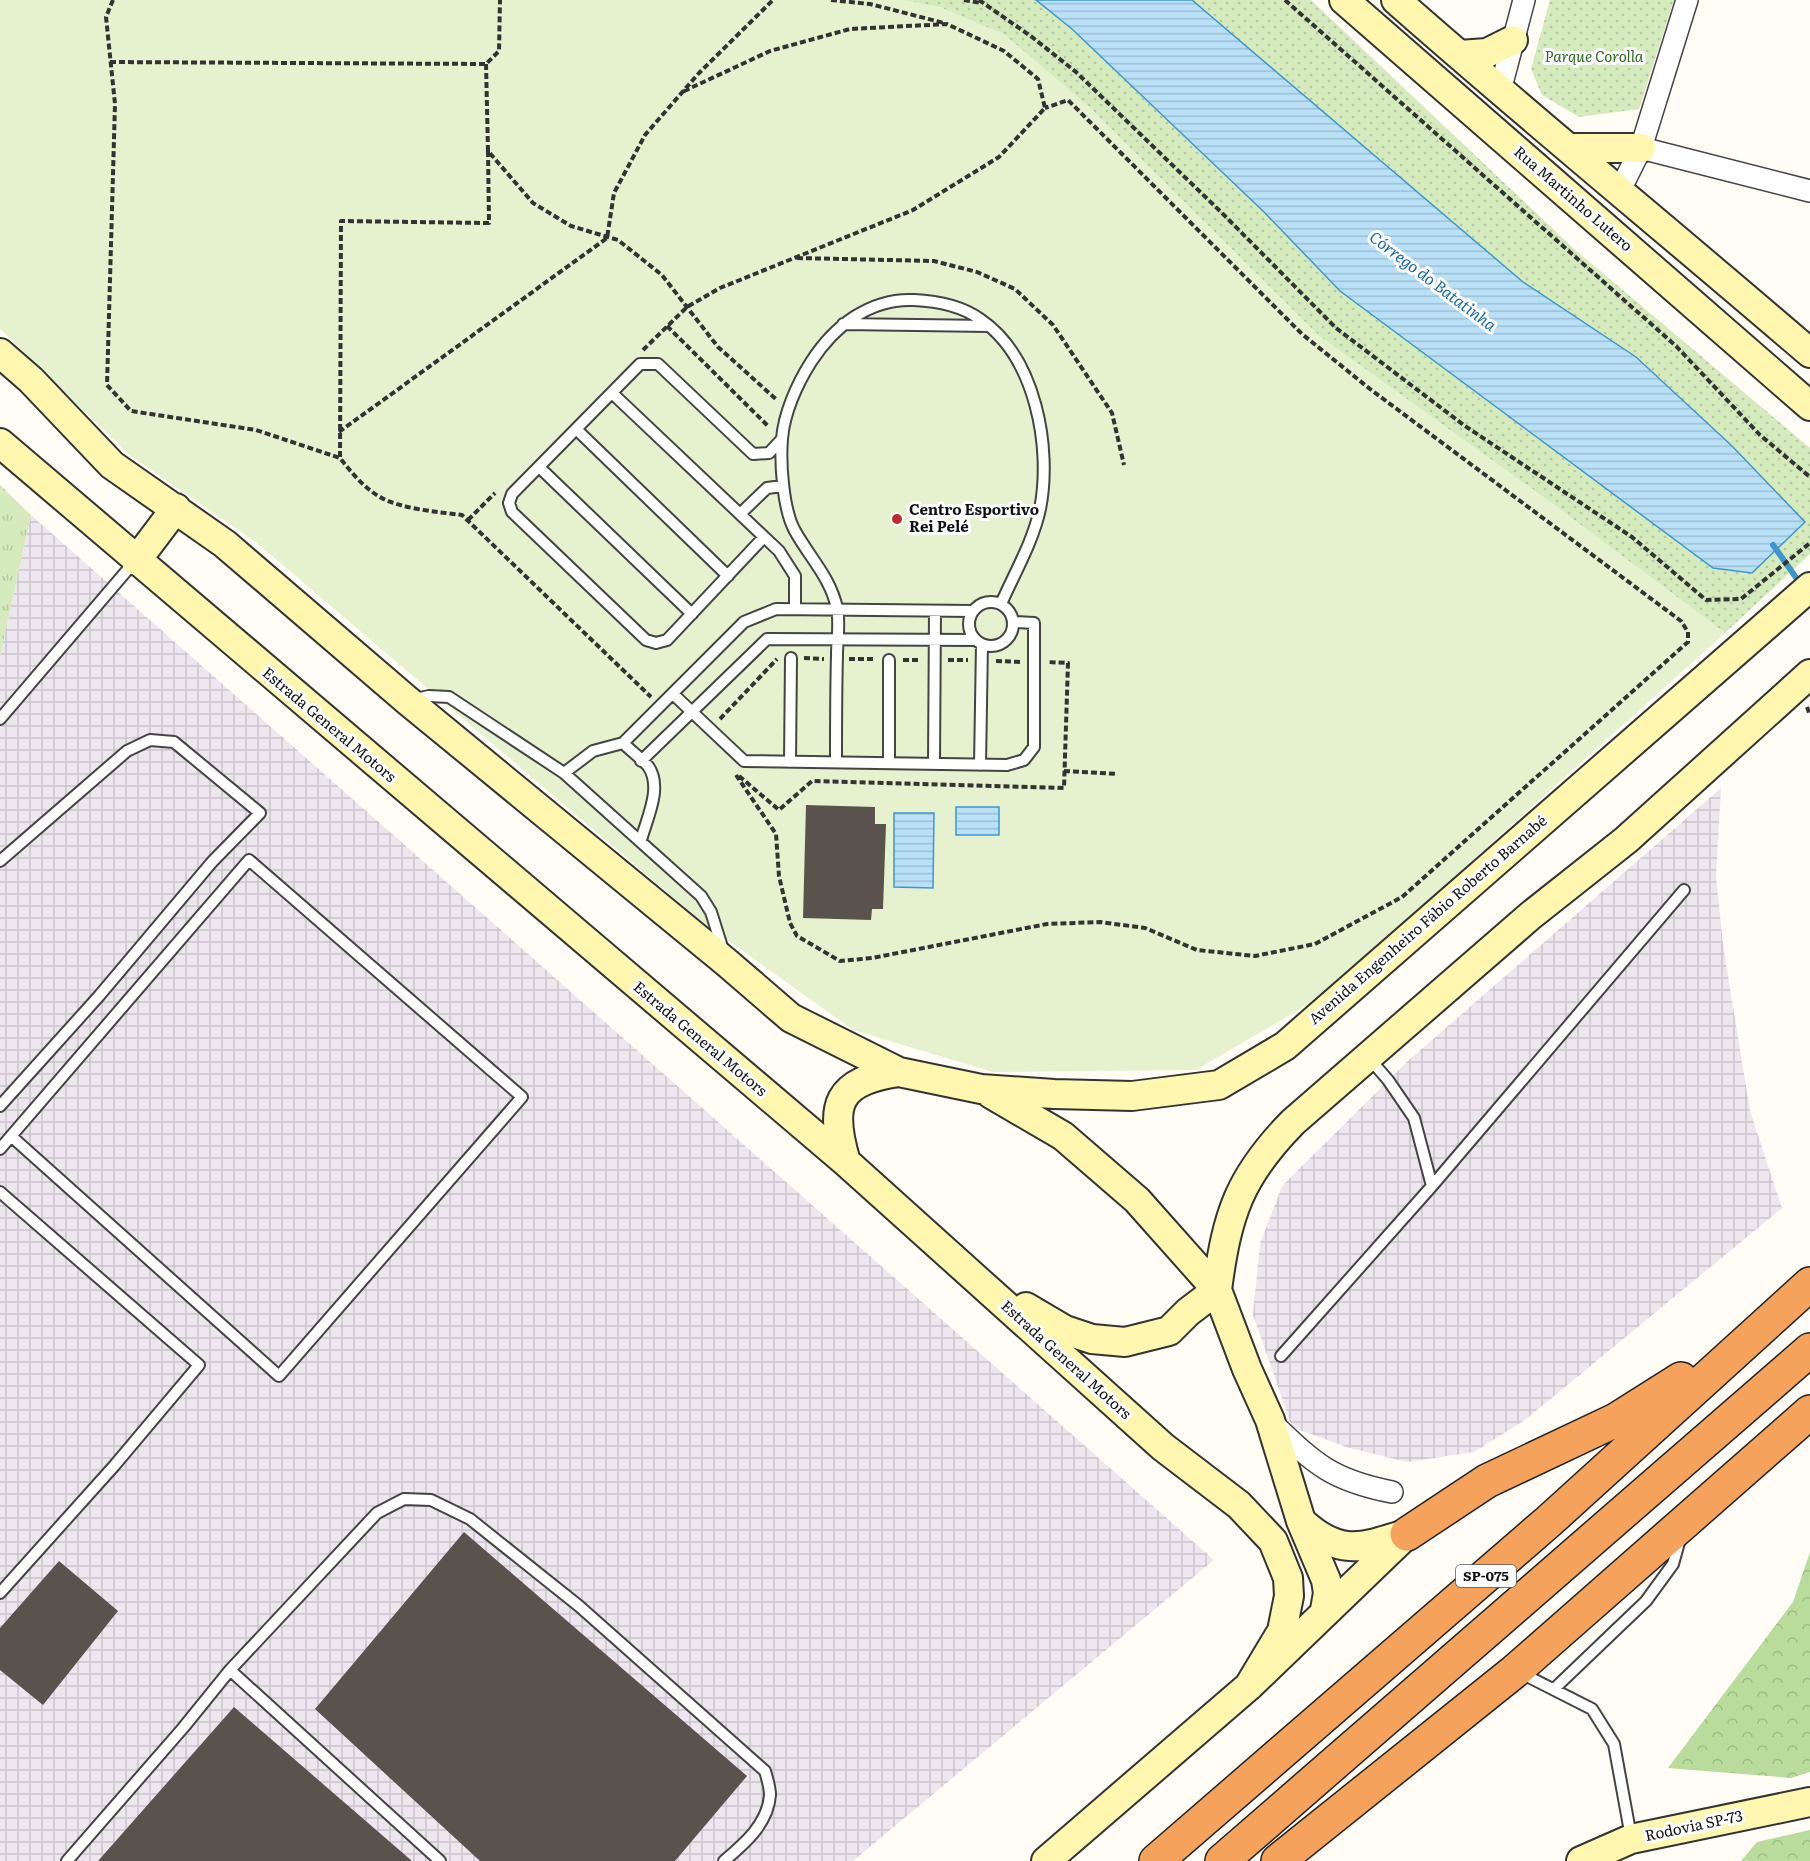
<svg xmlns="http://www.w3.org/2000/svg" width="1810" height="1861" viewBox="0 0 1810 1861" font-family="Literata,serif">
	<defs>
		<pattern id="industrial-grid" width="8" height="8" patternUnits="userSpaceOnUse" patternTransform="scale(1.5)"><rect width="8" height="8" fill="#eee6ef"/><path d="M0 4h8M4 0v8" fill="none" stroke="#cbc4cc"/></pattern>
		<pattern id="grass-tufts" width="24" height="20" patternUnits="userSpaceOnUse" patternTransform="scale(1.5)"><rect width="24" height="20" fill="#d5ebbd"/><path d="M3 7l-1-3M5 7V3M7 7l1-3M15 17l-1-3M17 17v-4M19 17l1-3" fill="none" stroke="#b6c8a1"/></pattern>
		<pattern id="forest-crowns" width="20" height="18" patternUnits="userSpaceOnUse" patternTransform="scale(1.5)"><rect width="20" height="18" fill="#b9dc9c"/><path d="M2 6a3 3 0 1 1 6 0M12 15a3 3 0 1 1 6 0" fill="none" stroke="#9ebc85"/></pattern>
		<pattern id="park-dots" width="8" height="8" patternUnits="userSpaceOnUse" patternTransform="scale(1.5)"><rect width="8" height="8" fill="#d5ebbd"/><path d="M2 2h.1M6 6h.1" fill="none" stroke="#b6c8a1" stroke-width="1.8" stroke-linecap="round"/></pattern>
		<pattern id="water-rules" width="6" height="5" patternUnits="userSpaceOnUse" patternTransform="scale(1.5)"><rect width="6" height="5" fill="#b9e0f7"/><path d="M0 2.5h6" fill="none" stroke="#9ebfd3"/></pattern>
	</defs>
	<rect width="100%" height="100%" fill="#fffdf5"/>
	<path fill="url(#industrial-grid)" d="M31,515L1214,1560L853,1861H0V656Z
		M1721,788L1716,876L1723,945L1750,1111L1782,1208L1525,1420L1474,1452L1407,1462L1346,1447L1292,1427L1253,1315L1260,1244L1282,1186L1409,1060Z"/>
	<path fill="url(#grass-tufts)" d="M0,485L31,515L0,656Z"/>
	<path fill="url(#forest-crowns)" d="M1810,1552V1772L1791,1778L1668,1768L1793,1602Z
		M1810,1830V1861H1741L1757,1842Z"/>
	<path fill="url(#park-dots)" d="M903,0H1311L1573,248L1810,448V554L1725,633L1539,494L1319,336L1086,104Z
		M1550,0H1674L1639,109L1579,117L1542,95L1531,69Z"/>
	<path fill="#e6f2cf" d="M0,0H903L940,7L1004,34L1086,104L1319,336L1539,494L1725,633L1319,998L1196,1070L993,1072L853,1030L697,918L257,543L128,454L0,329Z"/>
	<path fill="url(#water-rules)" stroke="#3f96cf" stroke-width="1.5" d="M1036,0H1192L1523,282L1636,357L1732,446L1805,522L1752,573L1713,568L1340,291L1264,212L1072,29Z
		M956,807H999V835H956Z
		M894,813H934L933,888L894,887Z"/>
	<g fill="none" stroke-linecap="round" stroke-linejoin="round">
		<path stroke="#3f96cf" stroke-width="6" d="M1773,545L1802,586"/>
	</g>
	<path fill="#5a524d" d="M806,805L875,807V824H886L883,909H872L871,920L803,918Z
		M464,1532L747,1776L675,1861H480L315,1709Z
		M59,1561L118,1611L43,1705L0,1670V1628Z
		M234,1707L412,1861H98Z"/>
	<g fill="none" stroke-linecap="round" stroke-linejoin="round">
		<g stroke="#444" stroke-width="14">
			<path id="service" d="M843,324L989,326
				M612,393L779,551L795,576V609
				M576,429L728,576
				M539,467L692,614
				M740,514L767,488L783,486
				M764,537L667,640L656,643L646,640L512,512L509,503L512,494L640,364H658L753,454L769,453L782,439
				M969 624a22 22 0 1 1 44 0a22 22 0 1 1-44 0Z
				M673,694L744,761L1007,765L1024,760L1034,747V623L1014,622
				M411,700L429,696L449,697L564,773L701,896L711,912L723,950
				M0,719L135,561
				M623,743L744,622L776,609L973,611
				M641,761L767,639L976,640
				M790,762L791,658
				M836,762C836,727 836,691 837,655C837,640 840,623 837,608C830,577 810,558 795,531C783,510 780,463 782,439C784,413 797,384 811,362C834,326 870,298 914,300C937,301 960,305 980,319C1036,357 1052,448 1040,509C1033,542 1014,574 1001,604
				M889,763V660
				M934,764L935,611
				M980,765L982,644
				M564,773L593,751L623,743C631,751 641,758 648,766C663,787 647,818 641,840
				M0,861L127,751L150,740L174,742L260,813L212,862L99,996L0,1106
				M1368,1057L1388,1080L1414,1118L1432,1186
				M0,1149L249,860L522,1097L279,1376L11,1136
				M0,1192L199,1365L114,1466L0,1593
				M1281,1356L1432,1186L1684,890
				M230,1670L440,1861
				M1521,1673L1592,1709L1614,1744L1631,1837
				M1555,1688L1646,1601L1673,1564L1680,1539
				M67,1861L183,1728L230,1670L377,1513L404,1499L431,1500L470,1519L579,1606L765,1771C767,1778 770,1787 770,1795C768,1824 744,1844 724,1861"/>
		</g>
		<g stroke="#444" stroke-width="24">
			<path id="minor" d="M1500,91L1524,0
				M1641,148L1810,191
				M1620,190L1641,148L1687,0
				M1271,1422C1315,1464 1331,1480 1392,1492"/>
		</g>
		<g stroke="#333" stroke-width="32">
			<path id="secondary" d="M1344,0L1810,406
				M1396,0C1532,120 1673,235 1810,353
				M1459,55L1487,53L1513,40
				M1570,148H1641
				M0,353L31,380L112,465L225,544L408,701L726,962L791,1018L899,1072L981,1089L1054,1094L1132,1096L1219,1085L1285,1046L1810,587
				M0,443L846,1162L1163,1447L1239,1505L1273,1541L1288,1578L1289,1596L1282,1631L1249,1686
				M136,561L176,508
				M991,1094L1063,1136L1137,1200L1217,1290L1247,1369L1270,1420L1301,1521L1326,1580L1328,1593L1325,1610
				M846,1162C829,1105 836,1081 899,1072
				M1217,1290C1227,1214 1239,1177 1293,1122L1530,916L1626,840L1810,674
				M1026,1307L1065,1330L1092,1339L1125,1342L1169,1331L1188,1312L1217,1290
				M1302,1522C1338,1555 1359,1549 1402,1535
				M1046,1861L1249,1686L1407,1534
				M1581,1861L1631,1839L1810,1802"/>
		</g>
		<g stroke="#222" stroke-width="36">
			<path id="motorway" d="M1407,1534L1487,1481L1616,1420L1681,1379
				M1156,1861L1549,1521L1810,1284
				M1222,1861L1810,1350
				M1278,1861L1515,1671L1810,1412"/>
		</g>
		<path stroke="#333" stroke-width="4" stroke-dasharray="6 3" stroke-linecap="butt" d="M113,0L106,17L115,104L107,385L131,411L256,430L340,458
			M831,0L870,4L944,23
			M964,0L981,3
			M979,0L1032,37L1076,72L1223,214L1336,328L1465,426L1632,537L1706,600L1741,599L1810,543
			M1285,0L1676,346L1760,435L1810,477
			M110,62L486,64L499,51L500,0
			M486,64L488,151L533,203L571,226L618,240L662,275L718,347L777,400
			M488,151L489,223L341,221L340,458C351,472 364,488 380,497C400,509 439,512 462,515L651,697
			M797,258L934,261L977,272L1015,289L1053,325L1112,413L1124,465
			M667,326L769,427
			M643,350L687,307L720,288L913,210L999,157L1045,108L1038,79L1004,51L947,24L850,29L770,51L682,92
			M339,432L607,238L614,193L645,135L699,73L773,0
			M468,520L495,493
			M804,658L824,659
			M849,659H875
			M903,660H920
			M948,660H968
			M996,661L1022,662
			M1807,707L1810,715
			M720,719L777,659
			M1064,771L1118,774
			M736,775L776,834L779,876L790,923L797,936L840,961L872,958L1047,924L1100,922L1145,928L1197,950L1255,956L1315,944L1402,897L1688,642V632L1681,621L1370,389L1302,334L1068,100L1045,108
			M739,776L779,810L812,781L1064,788L1068,663L1047,662"/>
		<use href="#service" stroke="#fff" stroke-width="10"/>
		<use href="#minor" stroke="#fff" stroke-width="21"/>
		<use href="#secondary" stroke="#fff6b0" stroke-width="28"/>
		<use href="#motorway" stroke="#f5a25d" stroke-width="33"/>
	</g>
	<circle fill="#c4262e" stroke="#fff" stroke-width="2" cx="897" cy="519" r="6"/>
	<g text-anchor="middle" stroke-width="6" stroke-linejoin="round" paint-order="stroke">
		<rect fill="#fff" stroke="#585858" stroke-width="1.5" x="1456" y="1565" width="60" height="22" rx="4.5"/>
		<g font-size="14" font-weight="bold" fill="#111">
			<text x="1486" y="1581">SP-075</text>
		</g>
		<g font-size="15" font-style="italic" fill="#2f6b1f" stroke="#fff">
			<text x="1594" y="62">Parque Corolla</text>
		</g>
		<g font-size="15" fill="#111" stroke="#fff">
			<text transform="translate(1573 199) rotate(41)" y="5">Rua Martinho Lutero</text>
			<text transform="translate(329 725) rotate(40)" y="5">Estrada General Motors</text>
			<text transform="translate(1428 920) rotate(-41)" y="5">Avenida Engenheiro Fábio Roberto Barnabé</text>
			<text transform="translate(700 1039) rotate(40)" y="5">Estrada General Motors</text>
			<text transform="translate(1066 1360) rotate(42)" y="5">Estrada General Motors</text>
			<text transform="translate(1694 1826) rotate(-12)" y="5">Rodovia SP-73</text>
		</g>
		<g font-size="15" font-weight="bold" fill="#111" stroke="#fff" text-anchor="start">
			<text x="909" y="515">Centro Esportivo<tspan x="909" dy="17">Rei Pelé</tspan></text>
		</g>
		<g font-size="16" font-style="italic" fill="#1768a6" stroke="#fff">
			<text transform="translate(1433 281) rotate(37)" y="6">Córrego do Batatinha</text>
		</g>
	</g>
</svg>
